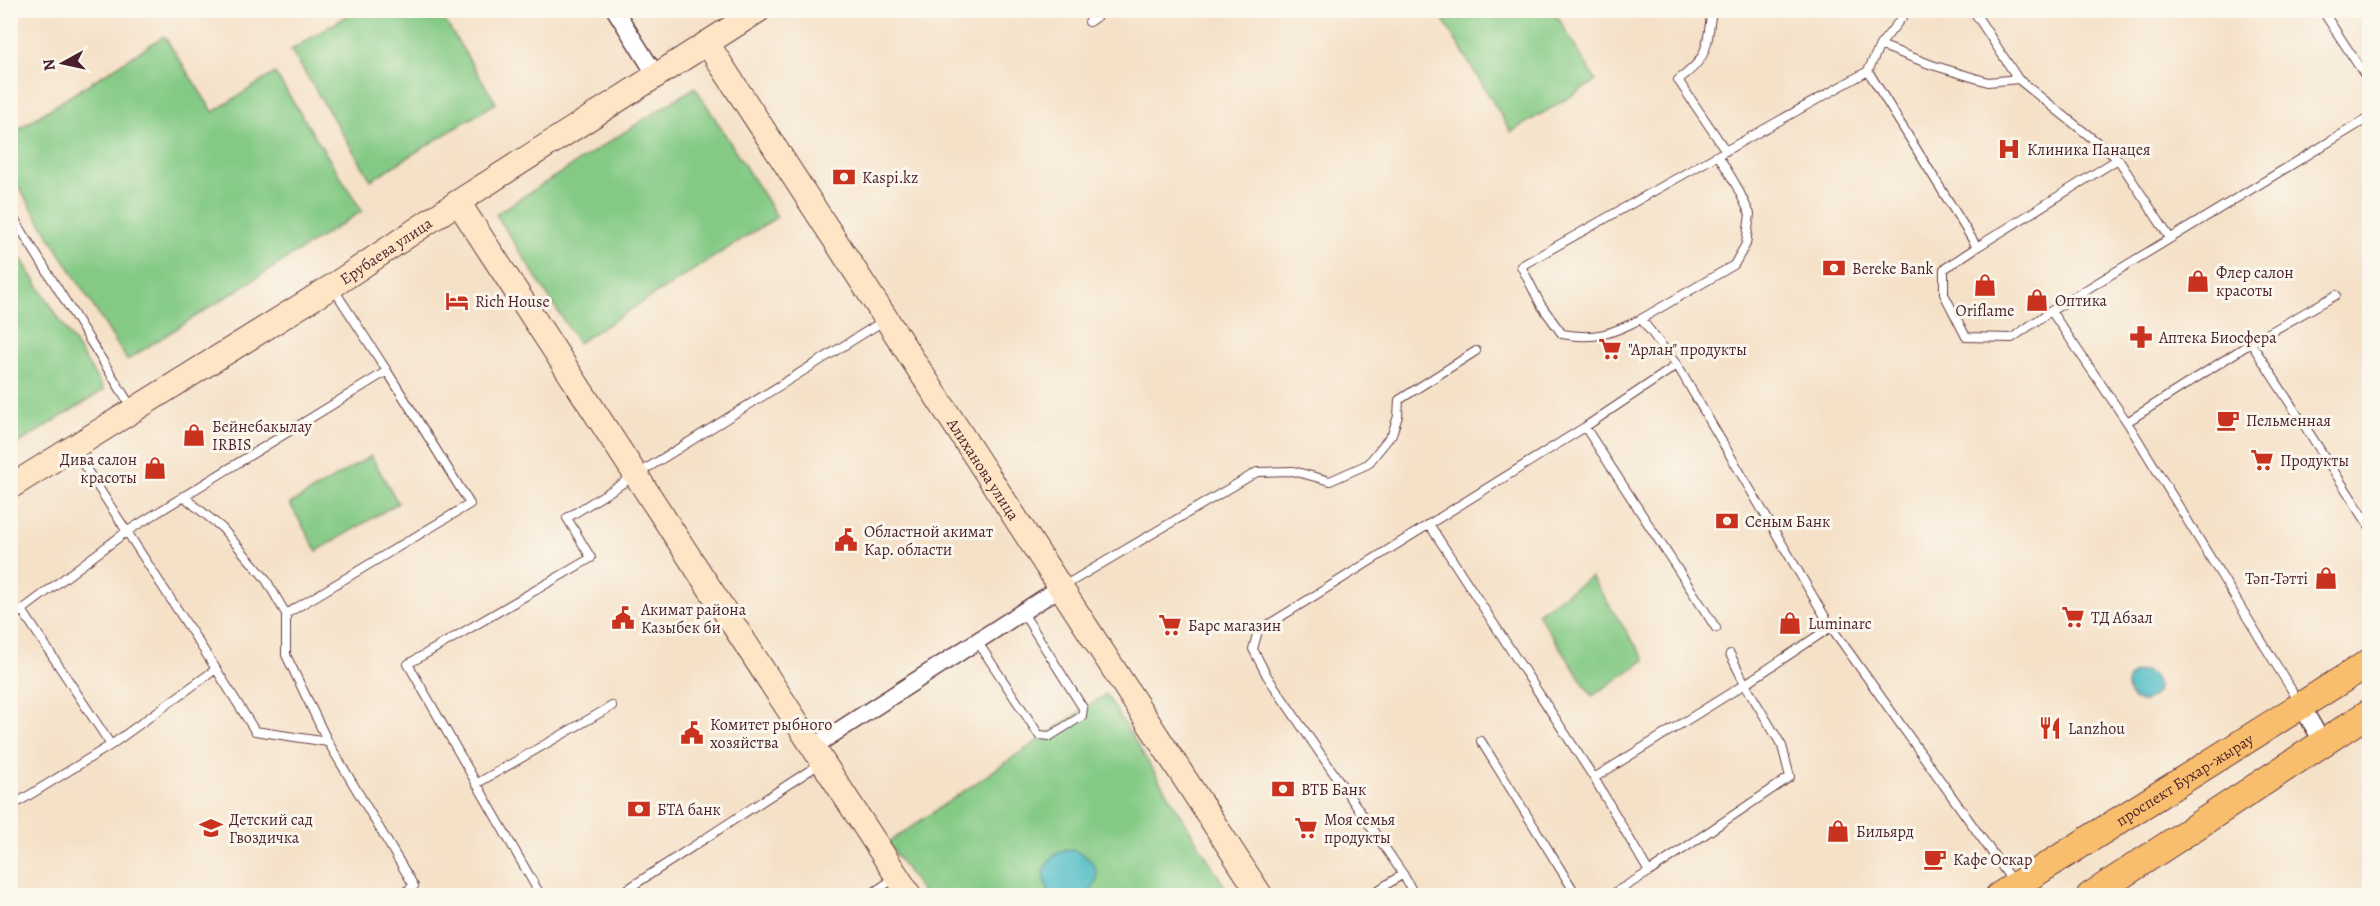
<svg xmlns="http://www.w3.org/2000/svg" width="2380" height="906" viewBox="0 0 2380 906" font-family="Alegreya,serif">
	<rect width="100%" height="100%" fill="#fbf7ec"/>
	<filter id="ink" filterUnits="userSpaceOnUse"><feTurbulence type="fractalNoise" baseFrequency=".0167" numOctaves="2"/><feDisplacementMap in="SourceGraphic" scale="12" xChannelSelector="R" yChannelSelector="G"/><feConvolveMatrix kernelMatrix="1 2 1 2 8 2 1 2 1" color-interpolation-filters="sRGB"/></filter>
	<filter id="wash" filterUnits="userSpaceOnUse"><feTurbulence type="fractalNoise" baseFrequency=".008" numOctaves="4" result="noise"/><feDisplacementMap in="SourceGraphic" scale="24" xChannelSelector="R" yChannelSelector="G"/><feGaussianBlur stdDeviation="1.35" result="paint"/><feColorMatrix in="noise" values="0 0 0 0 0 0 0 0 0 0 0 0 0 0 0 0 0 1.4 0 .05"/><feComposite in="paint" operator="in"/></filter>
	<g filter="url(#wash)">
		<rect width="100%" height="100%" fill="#f5e1c8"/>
		<path fill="#84ca85" stroke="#677458" stroke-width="1.5" d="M355,11H439L496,103L371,180L291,50Z
			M1438,11H1554L1596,81L1511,132Z
			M164,36L213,112L275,73L362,211L127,360L11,175V134Z
			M695,87L777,217L578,343L496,214Z
			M10,241L104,390L11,448H10Z
			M371,456L398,503L317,551L290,504Z
			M1591,577L1645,660L1592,696L1537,613Z
			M1106,694L1230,895H924L888,843Z"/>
		<path fill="#4ebcc5" stroke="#4c6e78" stroke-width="1.5" d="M2127 686a15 15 0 1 1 30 0a15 15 0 1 1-30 0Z
			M1067,849C1092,852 1108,876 1087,895H1052C1037,877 1045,856 1067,849Z"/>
	</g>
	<g filter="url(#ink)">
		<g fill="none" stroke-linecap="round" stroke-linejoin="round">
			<g stroke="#643c43" stroke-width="10">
				<path id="lane" d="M1712,10C1706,47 1710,57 1678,80L1726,151
					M1973,10L2018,79
					M2322,10L2370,83
					M1089,22L1106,10
					M1880,45L1932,65L1988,82L2018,79L2118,159
					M1868,71L1977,247L1944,269V294L1966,337L2012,338L2051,311L2370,117
					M1718,155L1521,266L1541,305L1562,334C1595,340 1611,334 1641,319L1677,365L1831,627L2013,882
					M10,212L132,408
					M1977,247L2118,159L2170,238
					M2051,311L2127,422L2299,702
					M1641,319L1734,265L1746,244L1750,214L1736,185L1718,155L1868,71L1880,45L1908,10
					M2251,343L2336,295
					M2127,422L2251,343L2370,527
					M1585,427L1716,628
					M74,450L216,669L111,745L22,610L126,532L387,371L333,288
					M183,496L222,528L265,578L286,614L470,504L387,371
					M1429,524L1594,778L1649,872L1790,777L1782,746L1745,684L1831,627
					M1062,587L1257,472L1293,471L1330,481L1368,464L1392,434L1398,416L1399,400L1476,351
					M286,614V655L328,742
					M10,618L22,610
					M977,641L1039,735L1050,736L1082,716L1083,708L1023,613
					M216,669L255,731L328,742L414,886L399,896
					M1481,741L1577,896
					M1594,778L1745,684L1730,654
					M476,784L612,706
					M10,807L111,745
					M541,896L408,664L591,558L567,518L885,320
					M617,896L821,763
					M868,896L895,878
					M1369,896L1403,874
					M1415,896L1403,874L1267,676L1253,649L1258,631L1585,427L1677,365
					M1609,896L1649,872"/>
			</g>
			<g stroke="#643c43" stroke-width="19">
				<path id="street" d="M615,10L657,77
					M2301,705L2323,743
					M813,747L1061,587"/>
			</g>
			<g stroke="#643c43" stroke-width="26">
				<g id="secondary">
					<path id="s1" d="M707,43L1261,896"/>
					<path d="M458,202L910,896"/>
					<path id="s2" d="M10,487L331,287L458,202L759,10"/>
				</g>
			</g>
			<g stroke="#643c43" stroke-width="29">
				<g id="primary">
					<path id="s3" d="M1999,896L2370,662"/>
					<path d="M2090,896L2370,712"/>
				</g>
			</g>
			<use href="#lane" stroke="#fff" stroke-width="8"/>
			<use href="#street" stroke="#fff" stroke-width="16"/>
			<use href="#secondary" stroke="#fde5c5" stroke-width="24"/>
			<use href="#primary" stroke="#f9be6d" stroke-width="27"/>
		</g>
	</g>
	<defs>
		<g id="hospital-bare" transform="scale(1.8)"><path d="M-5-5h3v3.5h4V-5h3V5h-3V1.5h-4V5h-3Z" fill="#c8321e" stroke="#fbf7ec" stroke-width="2.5" paint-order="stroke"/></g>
		<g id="bank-bare" transform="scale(1.8)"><path d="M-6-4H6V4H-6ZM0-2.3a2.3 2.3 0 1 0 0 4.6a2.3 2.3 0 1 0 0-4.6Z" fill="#c8321e" stroke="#fbf7ec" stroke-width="2.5" paint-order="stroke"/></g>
		<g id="shop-bare" transform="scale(1.8)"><path d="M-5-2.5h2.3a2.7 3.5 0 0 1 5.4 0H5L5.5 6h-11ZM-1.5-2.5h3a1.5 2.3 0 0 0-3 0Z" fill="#c8321e" stroke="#fbf7ec" stroke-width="2.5" paint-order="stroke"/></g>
		<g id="hotel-bare" transform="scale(1.8)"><path d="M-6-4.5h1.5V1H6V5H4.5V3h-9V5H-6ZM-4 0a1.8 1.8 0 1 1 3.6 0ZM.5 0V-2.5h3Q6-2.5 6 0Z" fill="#c8321e" stroke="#fbf7ec" stroke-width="2.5" paint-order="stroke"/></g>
		<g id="pharmacy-bare" transform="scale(1.8)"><path d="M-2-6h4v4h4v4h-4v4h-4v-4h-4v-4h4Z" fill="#c8321e" stroke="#fbf7ec" stroke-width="2.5" paint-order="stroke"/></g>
		<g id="supermarket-bare" transform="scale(1.8)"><path d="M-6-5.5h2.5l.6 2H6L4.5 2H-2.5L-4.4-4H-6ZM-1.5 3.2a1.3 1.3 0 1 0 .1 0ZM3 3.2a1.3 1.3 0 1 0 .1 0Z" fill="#c8321e" stroke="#fbf7ec" stroke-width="2.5" paint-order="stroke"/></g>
		<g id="cafe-bare" transform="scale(1.8)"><path d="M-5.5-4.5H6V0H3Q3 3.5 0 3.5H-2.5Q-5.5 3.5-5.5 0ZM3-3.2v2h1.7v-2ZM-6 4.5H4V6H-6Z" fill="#c8321e" stroke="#fbf7ec" stroke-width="2.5" paint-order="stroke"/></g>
		<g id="civic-bare" transform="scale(1.8)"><path d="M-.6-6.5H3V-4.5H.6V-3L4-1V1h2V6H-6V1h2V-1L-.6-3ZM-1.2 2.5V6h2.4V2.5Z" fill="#c8321e" stroke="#fbf7ec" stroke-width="2.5" paint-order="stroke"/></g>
		<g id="restaurant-bare" transform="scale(1.8)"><path d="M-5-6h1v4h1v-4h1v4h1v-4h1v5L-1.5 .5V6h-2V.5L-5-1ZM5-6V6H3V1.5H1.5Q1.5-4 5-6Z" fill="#c8321e" stroke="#fbf7ec" stroke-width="2.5" paint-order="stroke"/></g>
		<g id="school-bare" transform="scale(1.8)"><path d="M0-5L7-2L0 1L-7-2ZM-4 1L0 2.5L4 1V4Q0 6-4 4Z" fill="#c8321e" stroke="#fbf7ec" stroke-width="2.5" paint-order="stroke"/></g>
	</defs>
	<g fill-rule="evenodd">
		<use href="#hospital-bare" x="2009" y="149"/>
		<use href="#bank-bare" x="844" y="177"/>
		<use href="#bank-bare" x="1834" y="268"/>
		<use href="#shop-bare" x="2198" y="281"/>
		<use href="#shop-bare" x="1985" y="285"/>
		<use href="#shop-bare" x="2037" y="300"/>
		<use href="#hotel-bare" x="457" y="301"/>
		<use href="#pharmacy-bare" x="2141" y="337"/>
		<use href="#supermarket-bare" x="1610" y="349"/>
		<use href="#cafe-bare" x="2228" y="420"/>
		<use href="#shop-bare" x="194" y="435"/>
		<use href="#supermarket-bare" x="2262" y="460"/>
		<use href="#shop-bare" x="155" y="468"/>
		<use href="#bank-bare" x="1727" y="521"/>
		<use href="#civic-bare" x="846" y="540"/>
		<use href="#shop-bare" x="2326" y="578"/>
		<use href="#supermarket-bare" x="2073" y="617"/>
		<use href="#civic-bare" x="623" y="618"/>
		<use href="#shop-bare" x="1790" y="623"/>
		<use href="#supermarket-bare" x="1170" y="625"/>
		<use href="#restaurant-bare" x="2050" y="728"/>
		<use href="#civic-bare" x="692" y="733"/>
		<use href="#bank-bare" x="1283" y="789"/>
		<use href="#bank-bare" x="639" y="809"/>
		<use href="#school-bare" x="211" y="828"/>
		<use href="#supermarket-bare" x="1306" y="828"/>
		<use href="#shop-bare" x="1838" y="831"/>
		<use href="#cafe-bare" x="1935" y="859"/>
	</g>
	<g text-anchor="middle" stroke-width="6" stroke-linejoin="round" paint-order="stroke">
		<g font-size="16" fill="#4a1f2b" stroke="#fbf7ec" text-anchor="start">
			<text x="2027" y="155">Клиника Панацея</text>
			<text x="862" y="183">Kaspi.kz</text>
			<text x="1852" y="274">Bereke Bank</text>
			<text x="2216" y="278">Флер салон<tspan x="2216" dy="18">красоты</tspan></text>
			<text x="2055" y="306">Оптика</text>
			<text x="475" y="307">Rich House</text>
			<text x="1985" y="316" text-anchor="middle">Oriflame</text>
			<text x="2159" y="343">Аптека Биосфера</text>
			<text x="1628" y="355">"Арлан" продукты</text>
			<text x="2246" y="426">Пельменная</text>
			<text x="212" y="432">Бейнебакылау<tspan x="212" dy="18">IRBIS</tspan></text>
			<text x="137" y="465" text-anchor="end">Дива салон<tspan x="137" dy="18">красоты</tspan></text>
			<text x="2280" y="466">Продукты</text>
			<text x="1745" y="527">Сеным Банк</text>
			<text x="864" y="537">Областной акимат<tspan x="864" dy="18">Кар. области</tspan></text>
			<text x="2308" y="584" text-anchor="end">Тәп-Тәтті</text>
			<text x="641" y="615">Акимат района<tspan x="641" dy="18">Казыбек би</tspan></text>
			<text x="2091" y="623">ТД Абзал</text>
			<text x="1808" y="629">Luminarc</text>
			<text x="1188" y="631">Барс магазин</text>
			<text x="710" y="730">Комитет рыбного<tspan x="710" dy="18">хозяйства</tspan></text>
			<text x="2068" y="734">Lanzhou</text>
			<text x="1301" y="795">ВТБ Банк</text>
			<text x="657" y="815">БТА банк</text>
			<text x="229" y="825">Детский сад<tspan x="229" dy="18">Гвоздичка</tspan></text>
			<text x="1324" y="825">Моя семья<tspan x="1324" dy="18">продукты</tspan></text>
			<text x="1856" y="837">Бильярд</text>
			<text x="1953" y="865">Кафе Оскар</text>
		</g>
		<g font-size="16" fill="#4a1f2b" stroke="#fbf7ec">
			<text dy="6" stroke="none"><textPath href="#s2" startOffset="444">Ерубаева улица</textPath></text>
			<text dy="6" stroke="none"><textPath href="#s1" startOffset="508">Алиханова улица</textPath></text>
			<text dy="6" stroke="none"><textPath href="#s3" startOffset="219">проспект Бухар-жырау</textPath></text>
		</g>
	</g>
	<rect width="2380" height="906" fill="none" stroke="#fbf7ec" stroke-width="36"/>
	<g transform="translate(63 63) rotate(262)" stroke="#fbf7ec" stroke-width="4.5" paint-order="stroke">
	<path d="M0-4.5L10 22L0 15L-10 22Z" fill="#4a1f2b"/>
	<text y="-9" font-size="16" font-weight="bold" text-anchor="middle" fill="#4a1f2b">N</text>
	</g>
</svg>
